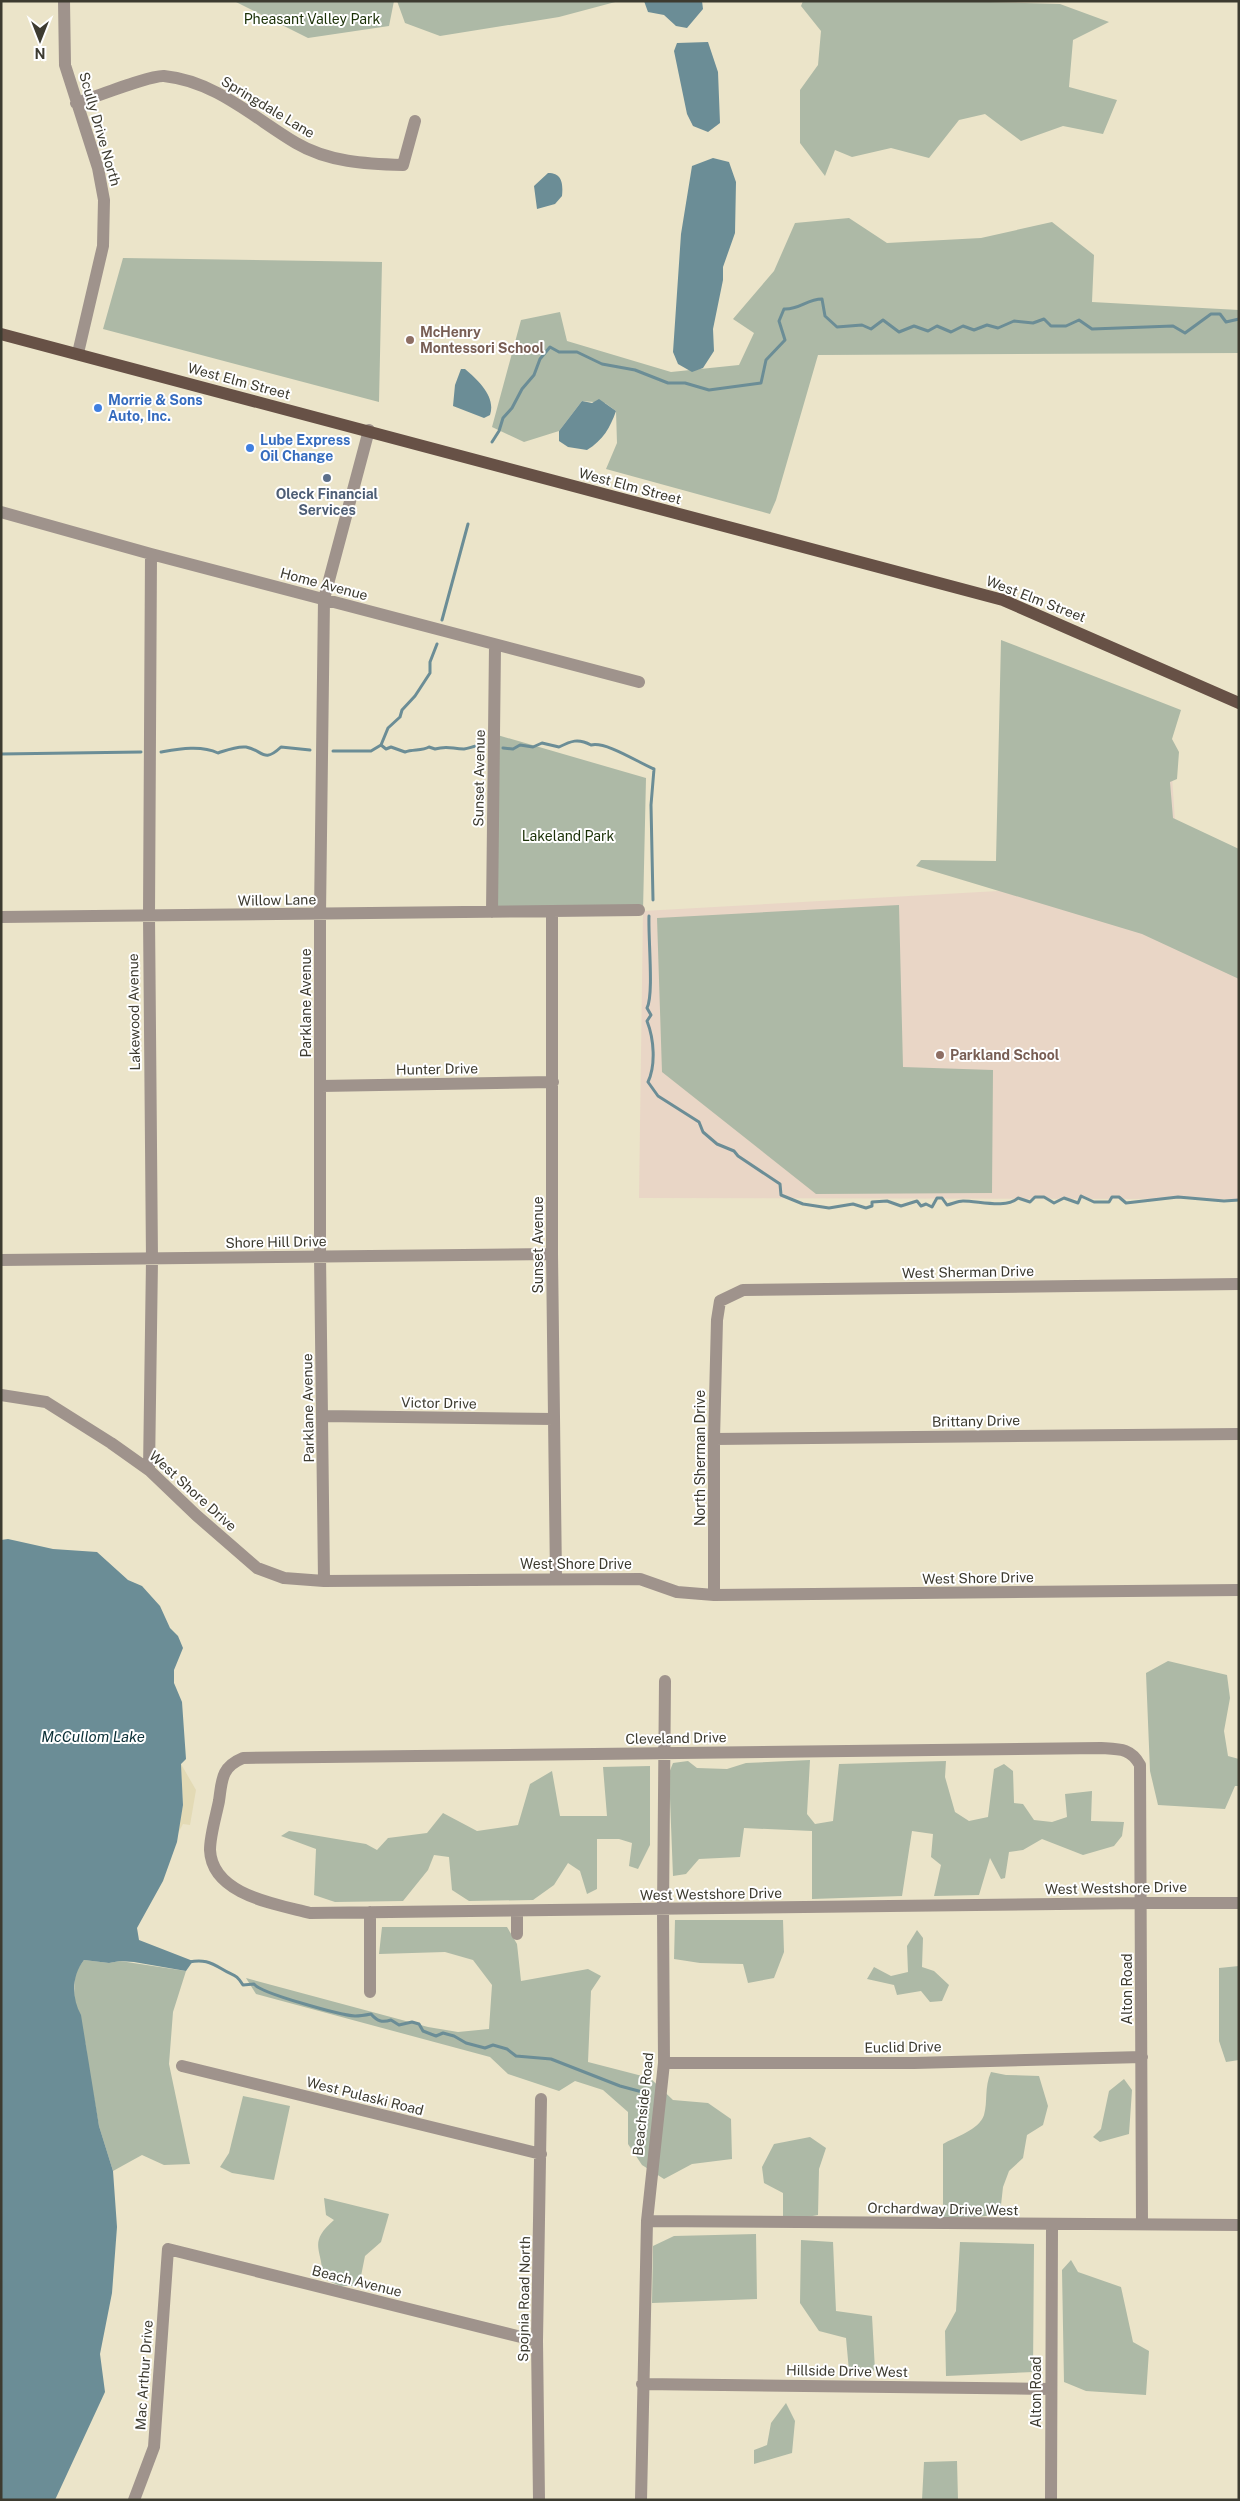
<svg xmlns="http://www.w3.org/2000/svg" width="1240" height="2501" viewBox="0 0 1240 2501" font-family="'Public Sans',sans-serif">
	<rect width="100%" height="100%" fill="#ebe4c9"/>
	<path fill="#e9d6c6" d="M1168,716L1175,821L1239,852V1199L639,1198L643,911L998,891Z"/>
	<path fill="#adb9a6" d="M234,1H394L389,26L308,38Z
		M397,1H619L559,17L440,36L405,23Z
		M803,1H953L1060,4L1109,22L1073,40L1069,87L1117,100L1103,134L1063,126L1021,141L985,114L959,120L929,158L891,148L852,157L835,150L825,176L800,143V90L818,65L821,31L801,6Z
		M849,218L887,243L981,238L1052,222L1094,255L1092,302L1239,310V353L818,355L776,500L770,514L606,469L617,443L616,411L605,403L582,401L559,431L524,442L492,427L521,320L560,312L567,341L671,372L739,365L754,333L733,319L774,271L795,223Z
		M123,258L382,262L379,402L103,329Z
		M1001,640L1181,710L1172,739L1179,752L1177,779L1170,782L1173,818L1239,849V979L1142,934L916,866L921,860L996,861Z
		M494,734L646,778L643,911L492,912Z
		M899,905L903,1067L993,1070L992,1193L816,1194L662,1072L657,918Z
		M1168,1661L1227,1675L1230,1698L1224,1731L1228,1756L1239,1759V1786H1235L1225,1809L1158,1805L1150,1771L1146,1673Z
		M810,1760L807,1814L815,1824L833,1821L839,1764L946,1761L945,1777L955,1812L969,1821L988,1817L994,1769L1004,1764L1013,1771L1014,1803L1023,1804L1034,1820L1052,1822L1067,1817L1065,1794L1092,1791L1091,1821L1124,1822L1122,1836L1114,1846L1083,1855L1042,1839L1023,1850L1009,1852L1005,1878L1001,1879L990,1858L979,1895L934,1896L941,1865L931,1857L933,1834L912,1831L902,1896L812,1899V1831L744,1828L740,1857L699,1859L686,1874L673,1876L669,1773L673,1763L688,1761L697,1768L727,1769L746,1763Z
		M650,1766V1845L638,1869L629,1866L632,1843L619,1839H597V1889L587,1894L580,1871L568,1863L554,1885L533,1900L469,1901L452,1890L449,1857L434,1855L428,1870L403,1901L335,1902L314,1895L316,1849L281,1836L289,1831L366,1844L377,1850L388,1838L427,1833L443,1813L477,1831L518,1825L530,1784L552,1771L560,1816H607L603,1767Z
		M675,1920H783L784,1952L774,1978L748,1983L743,1964L700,1963L674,1959Z
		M382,1927H507L517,1944L521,1981L588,1969L601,1976L591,1991L588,2062L650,2078L673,2100L708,2103L731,2119L732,2159L692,2164L664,2179L642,2165L628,2144V2112L603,2090L575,2081L559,2091L508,2074L490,2057L256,1994L246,1978L428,2027L458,2032L489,2029L492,1985L473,1960L445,1952L379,1954Z
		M917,1930L923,1938L922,1967L934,1971L949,1985L942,2001L930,2002L921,1991L897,1995L894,1985L867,1979L874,1967L891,1976L908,1972L907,1946Z
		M84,1960L109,1963L120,1961L186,1971L173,2012L169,2064L190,2164L164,2165L142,2155L113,2171L99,2126L87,2060L86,2046L74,2004L75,1972Z
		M1239,1966V2060L1226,2062L1219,2041V1968Z
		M991,2072L1006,2075L1039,2076L1048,2106L1043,2125L1027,2135L1023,2158L1009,2171L1003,2187L1000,2214L978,2217H943V2144C955,2137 979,2130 984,2115C988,2101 984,2088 991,2072Z
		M1124,2079L1132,2090L1129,2134L1100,2142L1093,2137L1101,2129L1109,2091Z
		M243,2096L290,2106L274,2180L232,2173L220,2167L229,2153Z
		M810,2137L826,2148L819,2169L818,2215L802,2218L783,2216V2193L764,2183L762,2167L774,2144Z
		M324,2198L389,2214L381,2242L365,2256L359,2286H340L322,2278C324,2250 306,2244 334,2220L326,2215Z
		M756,2234L757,2299L652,2303L653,2246L674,2236Z
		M801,2240L833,2242L836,2311L872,2316L875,2370L860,2376L849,2371L846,2338L819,2331L800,2303Z
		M960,2242L1034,2244L1033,2372L946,2376L945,2331L956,2311Z
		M1071,2260L1078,2272L1121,2287L1133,2342L1149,2351L1146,2395L1086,2391L1064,2382L1062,2270Z
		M786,2403L795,2421L792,2453L754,2464V2450L767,2445L771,2423Z
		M957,2461L958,2500H922L924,2462Z"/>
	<path fill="#e3dab5" d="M181,1764L196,1790L190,1825L183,1824L177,1835L183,1805Z"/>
	<path fill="#6b8d96" d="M644,1H702L703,9L687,28L676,26L664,15L648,12Z
		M708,42L718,72L720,123L708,132L693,126L687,114L674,51L677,43Z
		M713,158L729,162L736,182L735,233L723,267V280L713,329L714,351L703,368L692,372L678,364L673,352L681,234L692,166Z
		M548,173C563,173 563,185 562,196L555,204L537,209L534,186Z
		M461,369H465C479,381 496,397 490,415L484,418L453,406L455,385Z
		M599,399L616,411C610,428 603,440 587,450L568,447L559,441V431L582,401L592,403Z
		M8,1539L53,1549L97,1552L128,1580L142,1586L160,1606L170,1628L178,1636L183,1648L174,1670V1683L182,1702L186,1759L181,1764L183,1805L177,1842L163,1881L137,1928L139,1940L193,1961L186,1971L134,1962L120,1961L109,1963L84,1960C72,1975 71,1997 81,2015L99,2126L113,2171L117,2227L112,2293L100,2354L105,2392L55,2500H1V1540Z"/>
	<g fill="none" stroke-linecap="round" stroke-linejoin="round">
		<path stroke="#6b8d96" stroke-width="3" d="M492,442L499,431L503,418L512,408L522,389L534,375L540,359L550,347L559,352H577L602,364L635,370L668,383H685L709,390L761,383L766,360L785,340L779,321L784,309C799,310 807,299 822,299L825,316L837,327L862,325L871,329L883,320L899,332L914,326L928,331L937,326L951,332L963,326L974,330L987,325L998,328L1014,321L1033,323L1044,319L1051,326H1066L1079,320L1092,329L1173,326L1185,333L1211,314H1220L1226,322L1239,319
			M442,620L468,524
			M381,745L386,749L391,747L405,752C413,749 422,751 429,747L435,749C448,745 452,749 464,749C472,748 475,744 484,747
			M503,748L513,749L520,745L533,747L542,743L559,747C571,741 578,738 591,745C606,741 639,763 654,769L651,805L653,900
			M333,751H371L381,745L388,728L400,717L402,710L415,696L430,673V662L437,644
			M161,752C179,749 201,745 218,753C227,750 236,746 246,747C263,750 263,764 281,747L310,750
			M1,754L141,752
			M649,916C648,937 654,995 647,1008L651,1015L647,1021C654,1039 656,1065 648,1082L658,1096L699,1122L703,1132L717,1144L734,1151L738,1156L780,1184L781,1195L803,1204L829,1208L853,1204L866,1208L872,1206V1202L887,1201L901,1206L917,1201L921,1206L926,1204L932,1207L937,1198H942L947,1205C952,1204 958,1201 963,1201C979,1201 1006,1209 1018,1198L1030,1202L1035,1197H1044L1054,1203L1064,1198L1078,1203L1081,1196L1094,1202H1109L1112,1197H1119L1126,1203L1178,1197L1224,1201L1239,1200
			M189,1962C203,1959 210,1962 222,1969C233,1976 236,1973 243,1985L254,1984C260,1993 340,2015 355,2016C360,2016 366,2015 371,2014C377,2021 382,2023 391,2020L399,2025L412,2022L419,2024L423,2031L436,2036L443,2033L454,2036L466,2043L485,2048L493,2045L507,2049L516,2056L551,2059L620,2086L646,2093"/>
		<path stroke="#9f938c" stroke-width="12" d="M64,1L65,65L98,168L104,200L103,246L78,353
			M76,103C93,98 150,75 164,76C215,81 254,118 296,143C328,162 366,164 403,165L415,121
			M1,512L151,554L639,682
			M552,911V1254L556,1579
			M492,912L495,646
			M1,917L639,910
			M321,1086L553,1082
			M1,1260L552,1254
			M1,1395L46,1402L111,1443L149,1470L196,1515L257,1568L284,1578L324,1581L640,1579L677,1592L714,1595L1239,1590
			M324,1416L554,1419
			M714,1439L1239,1434
			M149,1470L152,1260L149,916L151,554
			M324,1581L320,1255V914L324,599L369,430
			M714,1595V1439L717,1320L720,1301L743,1290L1239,1284
			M517,1911V1934
			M370,1912V1992
			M664,2063H914L1142,2057
			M182,2066L541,2154
			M647,2221L1239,2225
			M1142,2224C1142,2071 1141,1918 1140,1765C1131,1748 1119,1749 1101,1748L243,1758C221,1767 222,1780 219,1801C216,1816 210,1835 210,1850C212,1895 276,1904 310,1913L1141,1903H1239
			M642,2384L1050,2389
			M134,2500L154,2447L168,2249L537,2341
			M539,2500L537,2341L541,2099
			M641,2500L647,2221L664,2063L663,1910L665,1681
			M1051,2500L1052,2225"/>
		<path stroke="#675146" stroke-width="12" d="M1,334L1003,600L1239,703"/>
	</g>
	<g fill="#8d6e63" stroke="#fff" stroke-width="2">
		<circle cx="410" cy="340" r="5"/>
		<circle cx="940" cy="1055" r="5"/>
	</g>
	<g fill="#3f7fe0" stroke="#fff" stroke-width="2">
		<circle cx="98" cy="408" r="5"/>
		<circle cx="250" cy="448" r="5"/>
	</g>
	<circle fill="#5c6f8a" stroke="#fff" stroke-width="2" cx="327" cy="478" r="5"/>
	<g text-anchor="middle" stroke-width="4" stroke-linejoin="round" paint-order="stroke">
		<g font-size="14" fill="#1a3006" stroke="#fff">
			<text x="312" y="24">Pheasant Valley Park</text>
			<text x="568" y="841">Lakeland Park</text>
		</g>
		<g font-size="14" fill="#3d3b30" stroke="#fff">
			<text transform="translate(268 107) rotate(31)" y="5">Springdale Lane</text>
			<text transform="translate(100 129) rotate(74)" y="5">Scully Drive North</text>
			<text transform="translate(239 381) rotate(15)" y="5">West Elm Street</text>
			<text transform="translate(630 486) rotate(15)" y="5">West Elm Street</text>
			<text transform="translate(324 584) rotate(15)" y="5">Home Avenue</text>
			<text transform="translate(1036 599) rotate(21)" y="5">West Elm Street</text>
			<text transform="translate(479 778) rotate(-89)" y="5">Sunset Avenue</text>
			<text transform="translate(277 900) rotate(-1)" y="5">Willow Lane</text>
			<text transform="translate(306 1003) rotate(-90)" y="5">Parklane Avenue</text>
			<text transform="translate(134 1012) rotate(-91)" y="5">Lakewood Avenue</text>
			<text transform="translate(437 1069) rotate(-1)" y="5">Hunter Drive</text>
			<text transform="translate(276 1242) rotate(-1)" y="5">Shore Hill Drive</text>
			<text transform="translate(538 1245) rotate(-90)" y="5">Sunset Avenue</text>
			<text transform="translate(968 1272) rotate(-1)" y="5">West Sherman Drive</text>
			<text transform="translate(439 1403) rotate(1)" y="5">Victor Drive</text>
			<text transform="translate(308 1408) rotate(-91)" y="5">Parklane Avenue</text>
			<text transform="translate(976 1421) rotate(-1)" y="5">Brittany Drive</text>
			<text transform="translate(700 1458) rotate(-90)" y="5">North Sherman Drive</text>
			<text transform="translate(193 1491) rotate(42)" y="5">West Shore Drive</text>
			<text x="576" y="1569">West Shore Drive</text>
			<text transform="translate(978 1578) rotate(-1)" y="5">West Shore Drive</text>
			<text transform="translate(676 1738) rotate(-1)" y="5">Cleveland Drive</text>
			<text transform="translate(1116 1888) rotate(-1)" y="5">West Westshore Drive</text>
			<text transform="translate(711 1894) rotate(-1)" y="5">West Westshore Drive</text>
			<text transform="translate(1127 1989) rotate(-90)" y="5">Alton Road</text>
			<text transform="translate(903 2047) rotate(-1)" y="5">Euclid Drive</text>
			<text transform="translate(365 2096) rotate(14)" y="5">West Pulaski Road</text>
			<text transform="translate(643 2104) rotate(-84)" y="5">Beachside Road</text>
			<text transform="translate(943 2209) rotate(1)" y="5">Orchardway Drive West</text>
			<text transform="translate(357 2281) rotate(14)" y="5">Beach Avenue</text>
			<text transform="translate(524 2299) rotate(-89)" y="5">Spojnia Road North</text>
			<text transform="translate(847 2371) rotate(1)" y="5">Hillside Drive West</text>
			<text transform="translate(144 2375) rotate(-86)" y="5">Mac Arthur Drive</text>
			<text transform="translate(1036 2392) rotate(-90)" y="5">Alton Road</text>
		</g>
		<g font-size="14" font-weight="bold" fill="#785e54" stroke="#fff" text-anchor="start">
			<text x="420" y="337">McHenry<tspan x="420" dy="16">Montessori School</tspan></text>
			<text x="950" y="1060">Parkland School</text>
		</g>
		<g font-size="14" font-weight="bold" fill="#366cbe" stroke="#fff" text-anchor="start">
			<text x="108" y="405">Morrie &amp; Sons<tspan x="108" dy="16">Auto, Inc.</tspan></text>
			<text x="260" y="445">Lube Express<tspan x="260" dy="16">Oil Change</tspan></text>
		</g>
		<g font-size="14" font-weight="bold" fill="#4e5e75" stroke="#fff">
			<text x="327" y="499">Oleck Financial<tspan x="327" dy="16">Services</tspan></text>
		</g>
		<g font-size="15" font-style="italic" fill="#0a2f36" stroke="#fff">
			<text x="93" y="1742">McCullom Lake</text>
		</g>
	</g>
	<rect width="1240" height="2501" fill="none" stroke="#3d3b30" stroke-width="5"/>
	<g transform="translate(40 40) rotate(180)" stroke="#ffffff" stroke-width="4" paint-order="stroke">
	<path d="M0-4L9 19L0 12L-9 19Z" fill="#3d3b30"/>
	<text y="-8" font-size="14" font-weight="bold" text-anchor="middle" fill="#3d3b30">N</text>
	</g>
</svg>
